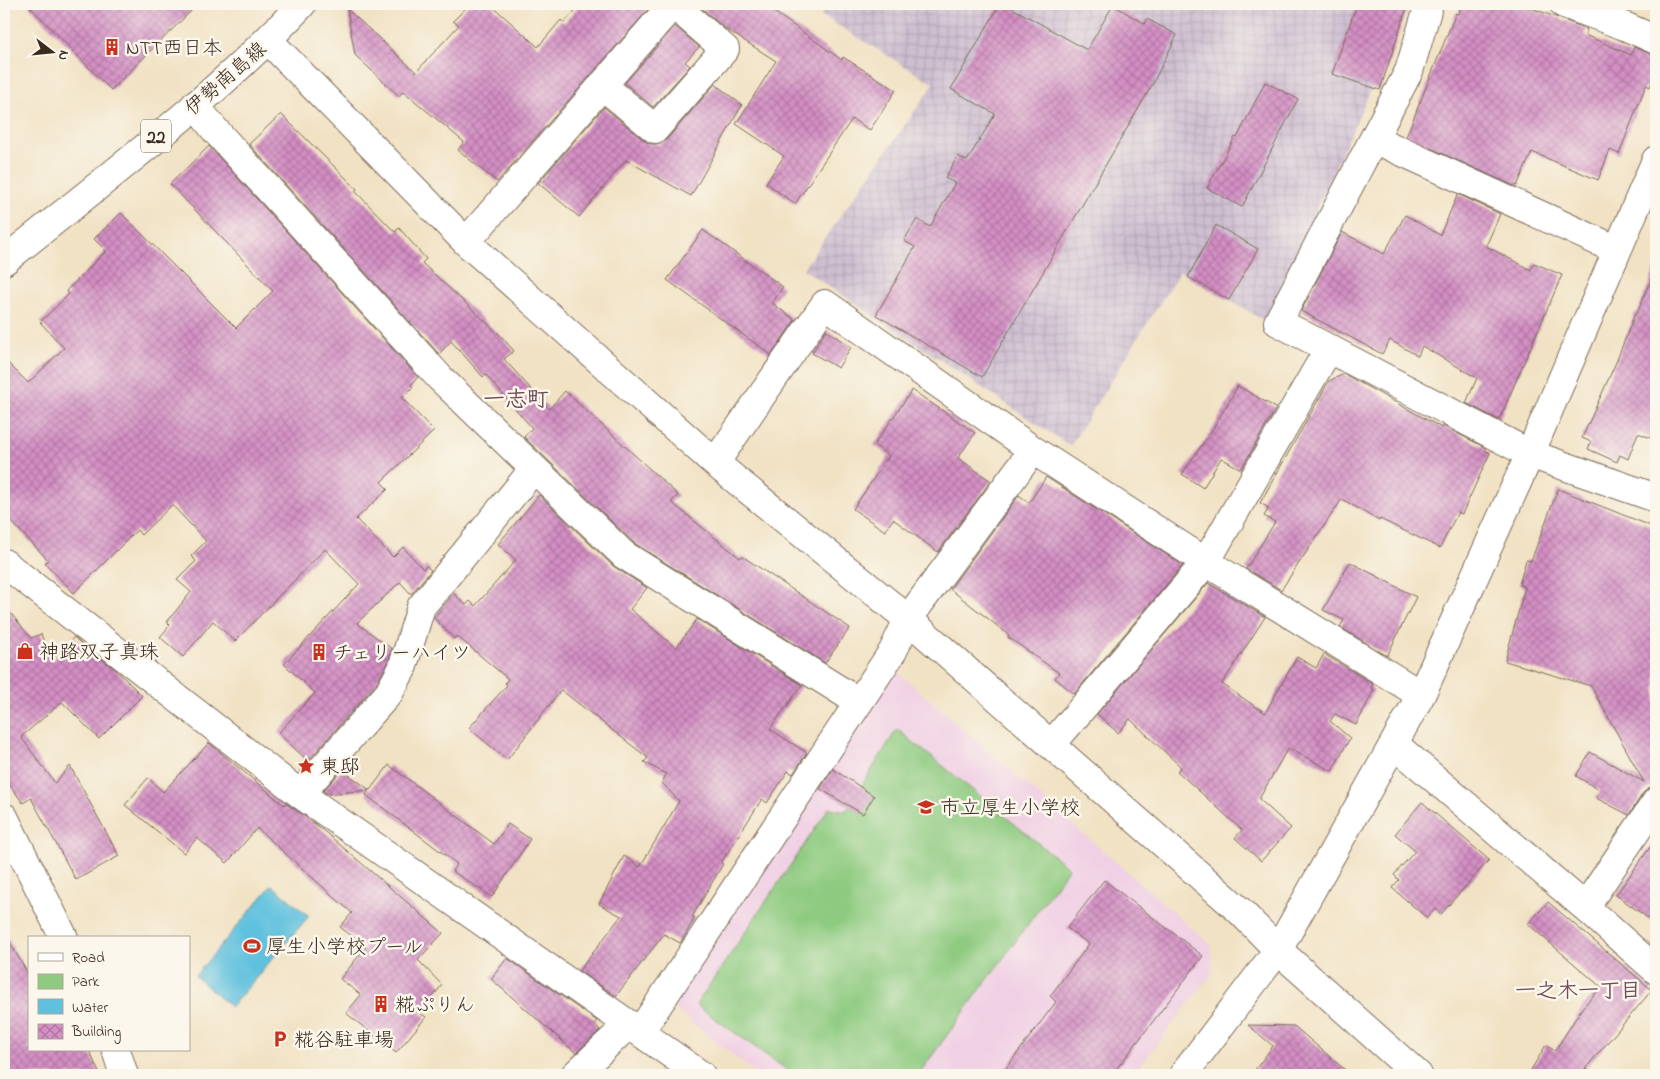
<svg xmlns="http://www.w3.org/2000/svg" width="1660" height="1079" viewBox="0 0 1660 1079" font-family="'Indie Flower','Klee One',sans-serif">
	<defs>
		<pattern id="industrial-grid" width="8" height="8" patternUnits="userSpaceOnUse" patternTransform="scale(1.25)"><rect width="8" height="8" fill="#cebed1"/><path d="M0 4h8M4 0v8" fill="none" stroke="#b2a3b3"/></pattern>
		<pattern id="building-cross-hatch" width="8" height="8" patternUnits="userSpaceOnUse" patternTransform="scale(1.25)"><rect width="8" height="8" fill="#d48fc5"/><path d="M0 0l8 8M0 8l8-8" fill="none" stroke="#ad759f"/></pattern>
	</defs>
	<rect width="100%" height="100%" fill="#fbf7ec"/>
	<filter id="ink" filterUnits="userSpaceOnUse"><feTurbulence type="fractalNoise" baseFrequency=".02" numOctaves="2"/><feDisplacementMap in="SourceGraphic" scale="10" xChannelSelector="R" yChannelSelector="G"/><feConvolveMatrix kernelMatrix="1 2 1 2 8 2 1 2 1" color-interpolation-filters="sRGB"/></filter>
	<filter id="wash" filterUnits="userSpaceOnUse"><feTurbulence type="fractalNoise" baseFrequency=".0096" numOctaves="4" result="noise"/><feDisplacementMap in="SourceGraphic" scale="20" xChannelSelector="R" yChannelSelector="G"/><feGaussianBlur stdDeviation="1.12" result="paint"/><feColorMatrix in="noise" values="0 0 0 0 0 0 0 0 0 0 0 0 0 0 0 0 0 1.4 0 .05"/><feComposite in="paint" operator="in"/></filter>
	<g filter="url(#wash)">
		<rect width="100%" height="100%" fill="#f1e2c4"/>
		<path fill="#f0d0e4" d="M894,669L1211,945L1213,972L1133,1075H758L667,1003Z"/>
		<path fill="url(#industrial-grid)" d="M828,4H1410L1265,321L1180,271L1070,446L803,269L934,84L821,15Z"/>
		<path fill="#8eca80" stroke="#647a4f" d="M897,729L1069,868L918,1075H794L696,1005L829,808L846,811Z"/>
		<path fill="#60c1de" stroke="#4e767e" d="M272,885L309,916L231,1007L195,976Z"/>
		<g id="blocks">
			<path fill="url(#building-cross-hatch)" d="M27,4H198L111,90Z
				M470,4H490L538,47L561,20L564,23L581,4H653L497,182L458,150L464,142L403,91L399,96L355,55L347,9L416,72L459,25L453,21Z
				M697,4H763L842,60L843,57L896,90L870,130L852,119L795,204L766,183L784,156L736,124L776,61L723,27Z
				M1000,4H1005L1087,50L1113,5L1145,24L1147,19L1177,35L1151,87L982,377L876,315L915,247L904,241L917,219L930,227L955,183L945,178L958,156L967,161L995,114L951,89Z
				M1357,4H1408L1380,90L1332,74Z
				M1462,4H1521L1587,29L1585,35L1631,55L1634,47L1656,56V71L1650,87L1646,85L1619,154L1610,150L1598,180L1532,152L1517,186L1512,185L1406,137L1456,13L1458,14Z
				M675,26L699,47L685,62L690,66L653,107L625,83Z
				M1265,82L1298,99L1242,207L1207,188L1235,137L1237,138Z
				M715,84L742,105L691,196L626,160L579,217L538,183L604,107L645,141L652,144H660L667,139Z
				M281,114L357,189L355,191L395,232L399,228L426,259L422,263L501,336L514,351L504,359L549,409L565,391L678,495L671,502L740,558L742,556L850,628L825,663L634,543L524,437L532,428L486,375L483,377L451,341L439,354L249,144Z
				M209,146L418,377L411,385L413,387L402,398L434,431L381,482L388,489L356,519L393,557L403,547L423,569L426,566L431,570L411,594L400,582L357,623L392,649L388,663L375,685L308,761L278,733L315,693L284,664L359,584L325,549L235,641L213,621L183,657L160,637L170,625L167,622L191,592L177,580L196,561L191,556L206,541L172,505L141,535L137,530L74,593L45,563L48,560L4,514V359L28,383L64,348L40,322L69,294L66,291L106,251L94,239L121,213L236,328L273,291L170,184Z
				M1458,194L1500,214L1486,246L1531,270L1534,263L1562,275L1499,420L1466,403L1477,378L1422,346L1418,356L1390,340L1382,354L1301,311L1342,232L1384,254L1405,215L1440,235Z
				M1216,225L1258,249L1229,300L1188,277Z
				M703,230L783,287L772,303L795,320L771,355L667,280Z
				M1656,267V440L1638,433L1628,459L1620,455L1617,462L1588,449L1591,442L1582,438L1617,360L1635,313H1637Z
				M826,330L851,347L838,368L812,353Z
				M1344,374L1442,428L1443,426L1486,448L1485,450L1490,453L1462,514L1458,512L1440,548L1380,519L1379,521L1342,499L1281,590L1246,569L1275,522L1264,516L1269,508L1260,503L1329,381Z
				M1238,386L1276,408L1241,469L1221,458L1203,488L1182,474L1212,430Z
				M912,390L975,433L958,458L991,481L938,552L893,519L885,531L853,509L889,456L874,445Z
				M1046,477L1183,565L1074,694L1055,678L1059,673L1008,637L1009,635L950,589L1019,495L1029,503Z
				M1558,489L1656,528V787L1649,788L1643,793L1629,815L1596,798L1601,791L1576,776L1590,752L1644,782L1591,686L1505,661L1525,587L1519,585L1526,560L1531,561Z
				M539,495L613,566L647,588L630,609L676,648L697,619L802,685L770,729L807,753L793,774L788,771L767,803L762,799L721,863L723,864L692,917L695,918L680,943L664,934L616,996L579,971L621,916L599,904L624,856L640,867L679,801L662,783L666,774L644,762L648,758L561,690L507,760L469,728L507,685L505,683L508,679L457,636L454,639L434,618L453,593L466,605L470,601L475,606L516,560L498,544Z
				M1350,562L1416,597L1387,656L1340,627L1344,620L1323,610Z
				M1208,583L1265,617L1222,684L1265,713L1297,657L1316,668L1324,654L1373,684L1371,688L1374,690L1356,725L1335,714L1330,721L1350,738L1332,771L1288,748L1259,799L1291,828L1261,861L1235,838L1242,830L1177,771L1181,767L1130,719L1118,733L1097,714Z
				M4,605L31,638L41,634L51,661L74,637L96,658L98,656L115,669L142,696L99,739L62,702L21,737L55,783L70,766L119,856L76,880L31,798L23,803L4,777Z
				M209,743L284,805L286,803L318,826L443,933L418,960L442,985L420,1013L426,1017L396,1053L346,1013L361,995L340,979L366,947L340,927L352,913L257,828L227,863L197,838L184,853L125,805L148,778L163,792Z
				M389,765L494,844L508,824L530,839L492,897L452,871L457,864L366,795L369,790L327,794L323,791L342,770L370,790Z
				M833,769L874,796L863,814L820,789Z
				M1422,802L1489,860L1441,914L1435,909L1427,918L1392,888L1399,880L1394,875L1415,851L1395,834Z
				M1656,839V924L1616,895Z
				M1104,880L1203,956L1112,1075H1001L1056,1002L1050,996L1089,944L1067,928Z
				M1548,902L1652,990L1585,1069L1596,1075H1528L1546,1045L1555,1051L1582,1008L1601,987L1528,924Z
				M4,932L29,976V1050H89L100,1075H4V998L7,996L4,990Z
				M507,958L597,1021L594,1024L600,1030L576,1053L491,979Z
				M1248,1025L1294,1026L1351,1075H1251L1273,1046Z"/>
		</g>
	</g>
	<g filter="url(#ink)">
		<use href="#blocks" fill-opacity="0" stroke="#7b6a58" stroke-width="1"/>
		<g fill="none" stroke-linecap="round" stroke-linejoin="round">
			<g stroke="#7b6a58" stroke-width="30">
				<path id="minor" d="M1429,4L1409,71L1278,322L1530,454L1656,498
					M1564,4L1622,25L1656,40
					M268,40L466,242L715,463L908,619L1240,911L1278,950L1418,1075
					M195,105L215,130L440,378L624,555L857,701
					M1374,139L1617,250
					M466,242L673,4L725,49L655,129L602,85
					M715,463L825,304L1033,450L1206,562L1421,695
					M4,563L300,794L701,1075
					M1394,744L1585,907L1656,970
					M1051,745L1206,562L1328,350
					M300,794L389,693L402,669L421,607L533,470
					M4,817L64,938
					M1585,907L1656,802
					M640,1032L893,651L908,619L1033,450
					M116,1050L124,1075
					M575,1075L629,1024
					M1183,1075L1278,950L1421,695L1530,454L1656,160"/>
			</g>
			<g stroke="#7b6a58" stroke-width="30">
				<path id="major" d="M4,261C105,179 213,100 302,4"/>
			</g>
			<use href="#minor" stroke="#fff" stroke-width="28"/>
			<use href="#major" stroke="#fff" stroke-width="28"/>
		</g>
	</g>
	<defs>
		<g id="building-bare" transform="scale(1.35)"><path d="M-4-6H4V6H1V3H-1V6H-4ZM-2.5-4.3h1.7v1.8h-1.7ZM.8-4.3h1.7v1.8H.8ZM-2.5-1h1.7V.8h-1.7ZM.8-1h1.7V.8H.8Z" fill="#c8321e" stroke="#fbf7ec" stroke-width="2.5" paint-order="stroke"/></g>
		<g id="shop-bare" transform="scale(1.35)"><path d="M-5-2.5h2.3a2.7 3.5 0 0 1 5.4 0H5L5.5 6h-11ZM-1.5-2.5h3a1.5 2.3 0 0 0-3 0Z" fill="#c8321e" stroke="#fbf7ec" stroke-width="2.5" paint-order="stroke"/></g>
		<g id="sight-bare" transform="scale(1.35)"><path d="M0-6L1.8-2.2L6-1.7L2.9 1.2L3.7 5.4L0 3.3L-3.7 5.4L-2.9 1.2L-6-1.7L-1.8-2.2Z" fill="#c8321e" stroke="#fbf7ec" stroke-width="2.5" paint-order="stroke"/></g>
		<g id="school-bare" transform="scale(1.35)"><path d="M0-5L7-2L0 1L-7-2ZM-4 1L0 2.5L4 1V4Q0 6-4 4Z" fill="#c8321e" stroke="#fbf7ec" stroke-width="2.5" paint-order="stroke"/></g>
		<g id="stadium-bare" transform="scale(1.35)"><path d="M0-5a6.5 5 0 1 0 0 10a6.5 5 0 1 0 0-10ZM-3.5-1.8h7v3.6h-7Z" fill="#c8321e" stroke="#fbf7ec" stroke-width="2.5" paint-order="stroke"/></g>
		<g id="parking-bare" transform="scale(1.35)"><path d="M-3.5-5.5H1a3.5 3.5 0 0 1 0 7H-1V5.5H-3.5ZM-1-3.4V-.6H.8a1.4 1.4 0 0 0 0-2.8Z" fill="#c8321e" stroke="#fbf7ec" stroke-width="2.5" paint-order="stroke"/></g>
	</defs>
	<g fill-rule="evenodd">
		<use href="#building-bare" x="112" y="47"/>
		<use href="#shop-bare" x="25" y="651"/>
		<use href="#building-bare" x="319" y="652"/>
		<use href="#sight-bare" x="306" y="766"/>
		<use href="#school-bare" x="926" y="807"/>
		<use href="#stadium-bare" x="252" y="946"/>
		<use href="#building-bare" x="381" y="1004"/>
		<use href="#parking-bare" x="280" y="1039"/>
	</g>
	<g text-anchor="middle" stroke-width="5" stroke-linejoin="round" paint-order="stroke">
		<rect fill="#fbf7ec" stroke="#75685c" stroke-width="1" x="141" y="119.5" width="30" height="33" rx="4"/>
		<g font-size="19" font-weight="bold" fill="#3b2a1e">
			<text x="156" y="143">22</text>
		</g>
		<g font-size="20" fill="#3b2a1e" stroke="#fbf7ec" text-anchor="start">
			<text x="126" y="54">NTT西日本</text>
			<text x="39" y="658">神路双子真珠</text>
			<text x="333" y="659">チェリーハイツ</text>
			<text x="320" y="773">東邸</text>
			<text x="940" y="814">市立厚生小学校</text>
			<text x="266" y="953">厚生小学校プール</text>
			<text x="395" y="1011">糀ぷりん</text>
			<text x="294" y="1046">糀谷駐車場</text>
		</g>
		<g font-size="20" fill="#3b2a1e" stroke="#fbf7ec">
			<text transform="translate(225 78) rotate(-41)" y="7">伊勢南島線</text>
		</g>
		<g font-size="21" font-weight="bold" fill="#714d58" stroke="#fbf7ec">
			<text x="1578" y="997">一之木一丁目</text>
		</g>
		<g font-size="22" font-weight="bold" fill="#714d58" stroke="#fbf7ec">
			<text x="516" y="406">一志町</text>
		</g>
	</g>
	<rect width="1660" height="1079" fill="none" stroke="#fbf7ec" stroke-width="20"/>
	<rect x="28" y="936" width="162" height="115" fill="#fbf7ec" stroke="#aea59a"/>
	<rect x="38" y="953" width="25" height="8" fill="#ffffff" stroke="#aea59a"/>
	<text x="72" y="962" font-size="15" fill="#3b2a1e">Road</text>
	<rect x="38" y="974" width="25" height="15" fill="#8eca80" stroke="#aea59a"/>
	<text x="72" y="986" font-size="15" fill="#3b2a1e">Park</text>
	<rect x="38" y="999" width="25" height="15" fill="#60c1de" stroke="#aea59a"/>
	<text x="72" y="1012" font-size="15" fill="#3b2a1e">Water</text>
	<rect x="38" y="1024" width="25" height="15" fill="url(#building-cross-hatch)" stroke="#aea59a"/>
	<text x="72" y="1036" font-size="15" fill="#3b2a1e">Building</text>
	<g transform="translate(52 52) rotate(106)" stroke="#fbf7ec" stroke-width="4" paint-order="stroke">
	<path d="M0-4L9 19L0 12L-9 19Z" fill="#3b2a1e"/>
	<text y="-8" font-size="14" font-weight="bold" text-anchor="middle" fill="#3b2a1e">N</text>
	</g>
</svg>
